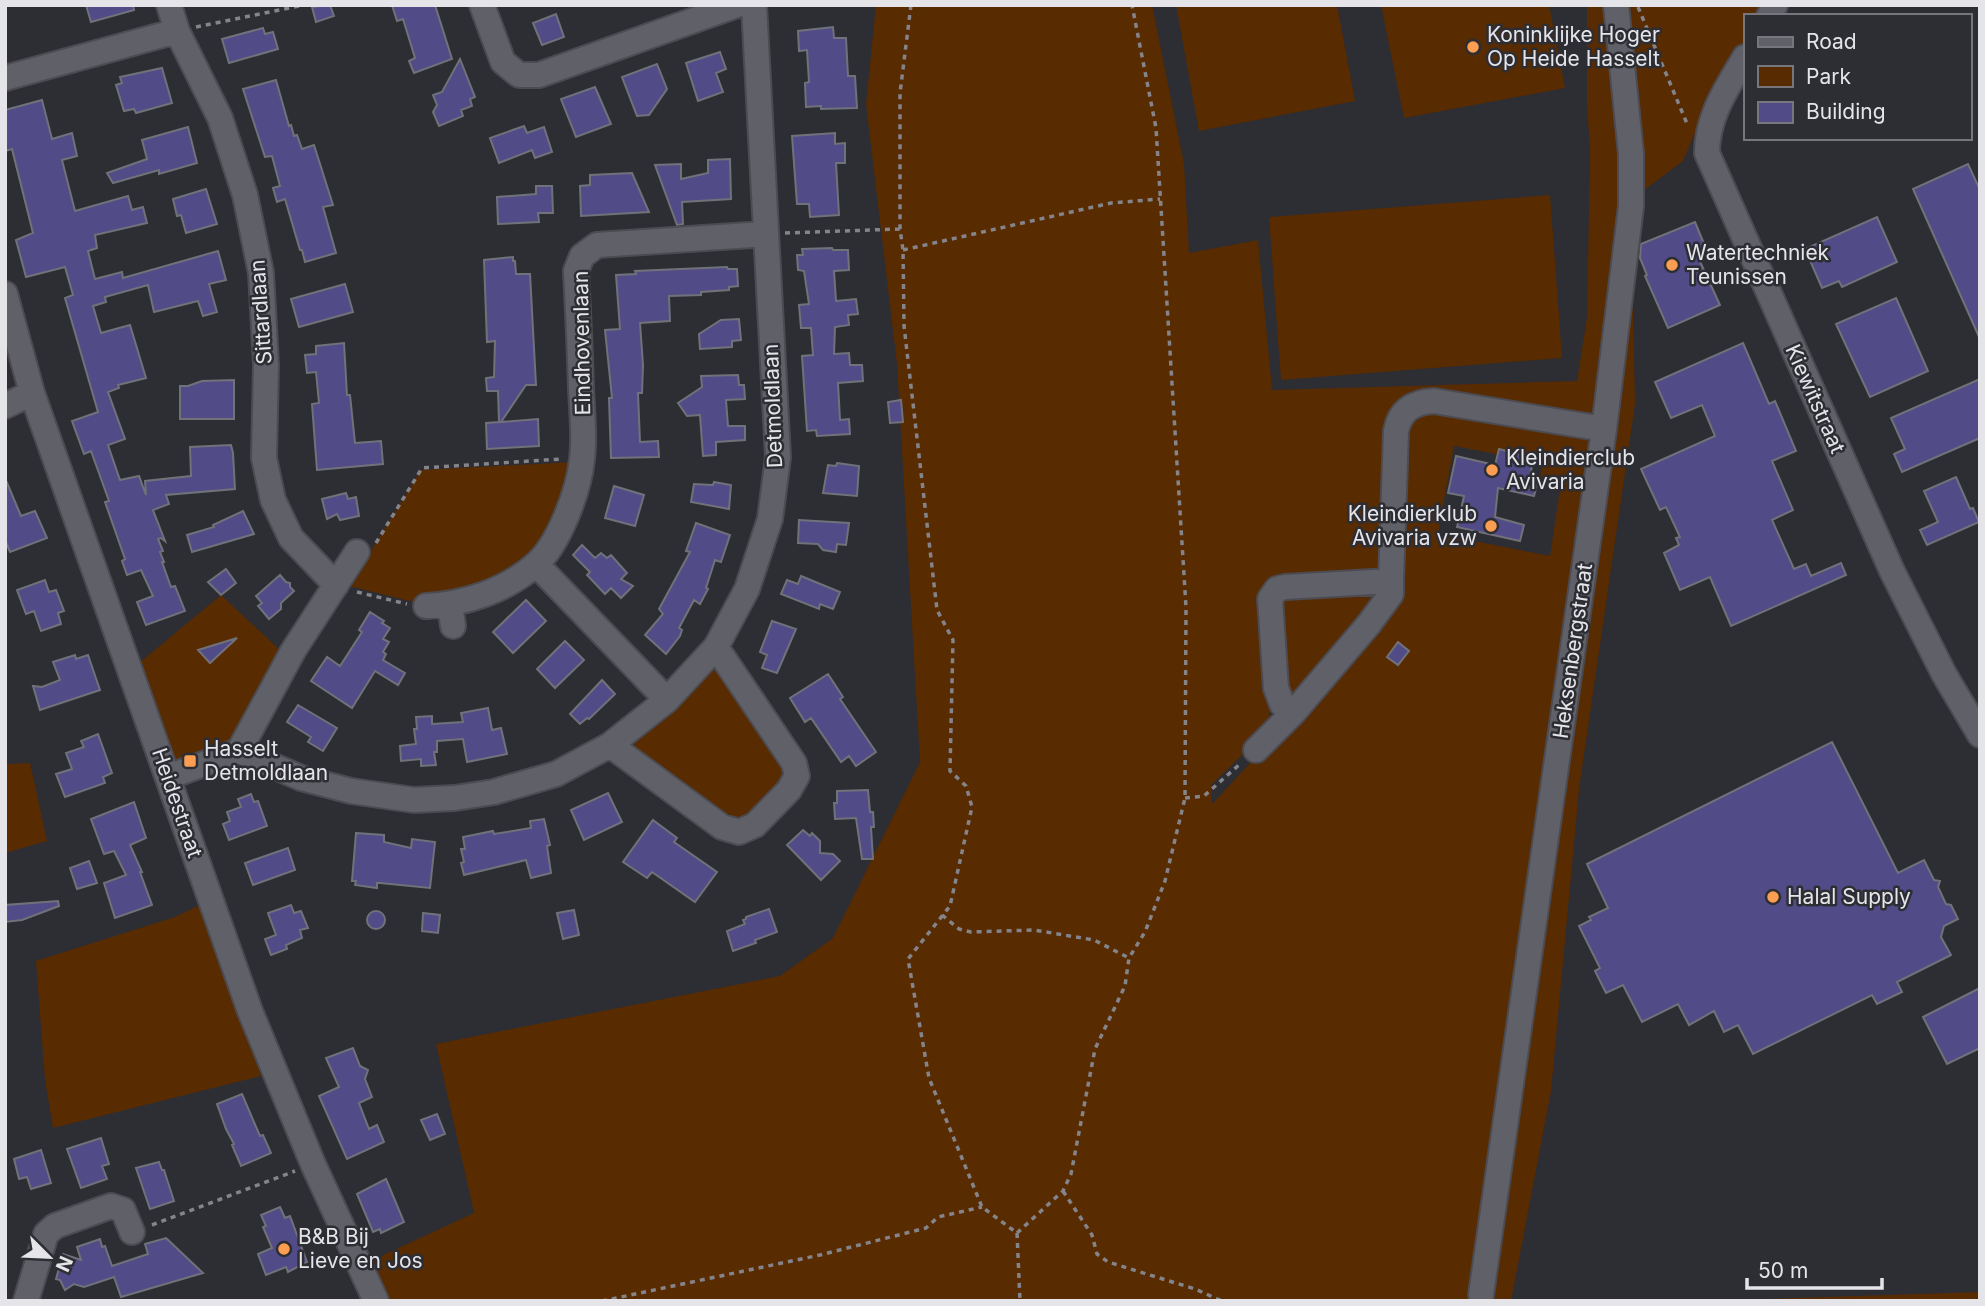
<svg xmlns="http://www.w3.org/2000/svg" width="1985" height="1306" viewBox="0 0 1985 1306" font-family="Inter,sans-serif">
	<rect width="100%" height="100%" fill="#2d2d34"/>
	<path fill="#582b00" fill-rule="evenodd" d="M876,5H1152L1184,164L1189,253L1258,240L1272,390L1577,381L1587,318L1590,151L1587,105V5H1766L1760,16H1745V42L1697,128L1683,161L1636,196L1632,268L1635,404L1579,789L1551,1091L1511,1301H387L366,1263L474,1213L436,1044L780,976L833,938L920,762L897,364L866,104ZM1416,394L1571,417L1569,430L1432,410L1414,415L1406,429L1403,551L1397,593L1380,621L1347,659L1212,804L1211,785C1229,767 1265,738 1270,713L1263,603L1268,591L1283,580L1386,574L1387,502L1390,488L1389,421L1394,410L1405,398ZM1454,446L1543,463L1540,477L1561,482L1550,556L1438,534Z
		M1176,5H1337L1355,101L1199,131Z
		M1381,5H1549L1565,88L1404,118Z
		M1550,195L1562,358L1281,380L1269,217Z
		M574,462L553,524L528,557L508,571L477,587L422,604L349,586L421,470Z
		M1368,594L1372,602L1294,697L1285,693L1276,597Z
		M221,595L282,652L230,746L174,763L138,664Z
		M710,671H720L790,775L740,826L634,752L635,739Z
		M30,763L47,841L5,853V764Z
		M204,903L261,1076L53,1128L45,1080L36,961L175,917Z
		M1980,1292V1301H1704Z"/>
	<path fill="#514b87" stroke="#717179" stroke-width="2" d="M86,5H133L134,10L91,22Z
		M330,5L334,16L316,22L312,7Z
		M392,5H435L452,59L414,73L409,61L415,58L403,19L397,21Z
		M556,14L564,37L542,45L533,23Z
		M833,27L834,38H846L848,76H855L857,108L821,109V106L806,107L805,83L809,82L807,50L799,51L798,31Z
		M263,28L265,34L273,32L278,49L229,63L222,39Z
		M720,52L726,69L716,73L723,92L698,101L686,63Z
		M460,59L475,97L470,99L472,106L461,110L463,116L439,126L433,112L437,105L433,95L442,92Z
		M657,64L667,89L649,115L637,116L622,77Z
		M162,68L172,103L136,113L134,109L124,111L116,85L122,83L120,77Z
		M276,80L289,126L291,125L294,136L297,135L302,149L314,145L333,205L323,207L336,253L305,262L302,250H300L285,199L277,202L273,188L280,186L272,156L265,157L243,89Z
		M595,87L611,124L576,137L561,99Z
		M42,100L52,139L72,133L77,156L62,160L75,211L128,196L132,210L143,207L147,223L95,235L97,248L88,251L95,279L122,272L123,278L218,251L226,280L209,284L217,312L203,316L198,301L154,312L148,285L105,297L106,302L93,306L101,333L130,325L146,378L118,385L119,388L108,392L125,439L108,445L120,480L139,476L146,495L145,481L191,476L190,447L231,445L233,453L235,489L166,495L169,504L153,510L165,541L161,538L158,539L163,551L160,552L164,562H162L171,587L175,586L185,611L146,625L137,602L153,596L141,570L127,575L122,561L125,559L105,502L109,501L91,451L84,454L72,421L98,412L65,298L73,295L65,267L26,277L16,240L33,233L12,149L5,151V110Z
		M524,126L527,133L544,127L552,152L535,158L532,150L499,163L490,138Z
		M188,127L197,163L159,174V170L113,183L107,173L147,159L142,140Z
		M835,133V144L845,143V163H836L839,215L810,217L809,204H797L792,136Z
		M730,159L731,199L682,202L683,224L677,225L655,165L681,164V179L708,173V160Z
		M1968,164L1980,190V339L1913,189Z
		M632,173L649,212L581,216L580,186L590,185V175Z
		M536,186H552L553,213H538L539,222L498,224L497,197L536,194Z
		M206,189L217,224L186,233L181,215L177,216L173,199Z
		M1877,217L1897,262L1842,287L1839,281L1822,288L1805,249Z
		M1695,222L1707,251L1697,255L1720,305L1668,328L1645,276L1647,275L1640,258L1641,244Z
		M832,248L833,250H848L849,270L834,271L836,301L856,299L858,314L848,315L849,325L835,327L834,354L849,353L850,365H862L863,381L838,383L840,420L849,419L850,434L817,436L816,430L807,431L802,356L813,355L811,328H801L799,305L809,304L804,271L798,270L797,255H803L802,249Z
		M513,257V261H515L516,274H530L536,385H526L501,422L538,419L539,446L487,449L486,423L499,422L498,391H487L486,378L494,377L495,341L487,342L484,260Z
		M727,267L728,269H737L738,286L729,287V290L701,292V295L669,296L670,321L640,323L643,365L642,393H638L640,442L658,441L659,457L611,458L609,398H612L605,330L620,329L616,275L636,274L635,271Z
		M345,284L353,312L299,327L291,299Z
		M1896,298L1928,371L1870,397L1836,324Z
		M739,319L741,340L732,341V347L700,349L699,334L721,320Z
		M344,343L347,395H350L355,443L381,441L383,464L317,470L312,404L319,403L316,372L307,373L305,355L316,354V346Z
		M1743,343L1769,404L1775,401L1796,451L1772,461L1793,510L1772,520L1794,569L1806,564L1811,576L1841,563L1846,575L1731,626L1710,577L1680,590L1664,553L1679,545L1676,538L1680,537L1666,507L1660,510L1641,469L1715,436L1702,405L1671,418L1655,382Z
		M738,375L739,385H744L745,399L726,400L728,426H745V440L716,442V455L703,456L700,415L687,416L678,403L702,387L701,376Z
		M1980,379V438L1902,472L1894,454L1905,449L1891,418Z
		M234,380V419H180V386H188L202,381Z
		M901,400L903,422L890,423L888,402Z
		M1499,449L1534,458L1530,475L1539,477L1534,496L1498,488L1495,517L1524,525L1520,541L1457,527L1464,496L1448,493L1456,456L1495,465Z
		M837,463L859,466L857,496L823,493L828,465L836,466Z
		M1956,477L1970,509L1973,508L1979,522L1927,545L1920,530L1938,522L1924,491Z
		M5,478L21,516L35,511L47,538L10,552L5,540Z
		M714,482L731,485L729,509L691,502L694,484L713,485Z
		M614,486L644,495L635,526L605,518Z
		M346,493L348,499L356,497L359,516L340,520L337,514L327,519L322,499Z
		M243,511L254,534L192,552L187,535L214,527L213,525Z
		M799,520L849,523L846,545L837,544L836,552L823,550L818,544L798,543Z
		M696,523L730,535L721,562L715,560L706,588L708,589L700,604L694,600L679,628L682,630L680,636L666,654L645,635L663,614L659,609L690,552L686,551Z
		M582,545L595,558L601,553L607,558L611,555L627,573L621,579L633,586L621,598L611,588L605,594L587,575L590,572L573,555Z
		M226,569L236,583L221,595L208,582Z
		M280,575L286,582L290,583V587L294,591L281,603V609L269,619L258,606L262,603L256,596Z
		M801,576L840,592L833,609L820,604L819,609L781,594L787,580L798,584Z
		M45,580L49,592L56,590L64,611L58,613L61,624L41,631L34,611L26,614L17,590Z
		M526,600L546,621L513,653L493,632Z
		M370,612L384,621L382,623L390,628L383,639L389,642L383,652L386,654L383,660L405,673L398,685L375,671L352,708L311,681L327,657L340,666L362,632L359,630Z
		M772,621L796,629L777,673L762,668L767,655L760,652Z
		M237,638L210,663L198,650Z
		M565,641L584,660L555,688L537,669Z
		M1398,642L1409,651L1398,665L1387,657Z
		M75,655L76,659L88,655L100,690L40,710L33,686L42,687L60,680L53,662Z
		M828,674L843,697L840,699L876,752L856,766L849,756L841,762L811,718L805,722L790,698Z
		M602,680L615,694L589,719L587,718L580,724L570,714Z
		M298,705L337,728L323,751L308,742L311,737L287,722Z
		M488,708L492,730L501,728L507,754L467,762L463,739L437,741V752H434L436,765L421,766V759L401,761L400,746L416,744L414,729H417L416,717L432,716V724L463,722L461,713Z
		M98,734L112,773L103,777L105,783L65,797L56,774L72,769L66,753L84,747L81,741Z
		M1832,742L1898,873L1924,860L1934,880L1940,881L1938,887L1946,904L1951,905L1958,919L1944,926L1941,937L1951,955L1897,982L1902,992L1877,1004L1872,995L1753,1054L1738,1025L1724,1032L1714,1011L1689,1025L1678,1004L1642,1022L1623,985L1606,993L1595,971L1600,968L1579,926L1591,920L1589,917L1608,908L1587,864Z
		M868,790L870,812H873L874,827H871L873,859H862L856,818L835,819L834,803H837V791Z
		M608,793L622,822L584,840L571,810Z
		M251,794L254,802L258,801L267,826L229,840L223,824L230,821L227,812L241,807L238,799Z
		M134,802L146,838L130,845L142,872H140L152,905L115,918L104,883L126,875L114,851L104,854L91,819Z
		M544,819L550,845L547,846L551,873L531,878L526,860L464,875L461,863L464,862L461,849H465L463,837L493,831L494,834L531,828L530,821Z
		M653,820L677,838L674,842L717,872L695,902L652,872L647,878L623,862Z
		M803,830L810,836L812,833L820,841V853L833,854L840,861L821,880L787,845Z
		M356,833L384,835V842L411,848L412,839L435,842L430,888L380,883H377V888L355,885L356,881H352Z
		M288,848L295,870L253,885L245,863Z
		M89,861L97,883L77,889L70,868Z
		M58,901L59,906L22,920L5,922V905Z
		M291,905L294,913L301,911L308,928L300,930L302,938L286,945L287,949L271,955L265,939L276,935L268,913Z
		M769,909L777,932L755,940L756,943L733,951L727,931L745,924L743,920L746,919V917Z
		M574,910L579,935L563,939L557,913Z
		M367 920a9 9 0 1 1 18 0a9 9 0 1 1-18 0Z
		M423,913L440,915L438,933L422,931Z
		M1980,988V1048L1947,1064L1923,1017Z
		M353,1048L360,1066L368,1070L365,1079L372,1097L359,1103L369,1129L377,1125L384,1142L347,1159L319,1096L339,1087L326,1058Z
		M242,1094L260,1136L263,1135L271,1153L241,1166L232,1145L234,1144L226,1129L217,1104Z
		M437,1114L445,1134L430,1140L421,1120Z
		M101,1138L109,1164L102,1166L107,1179L81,1188L67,1149Z
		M41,1150L51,1183L31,1189L27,1177L19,1179L14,1159Z
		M159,1162L162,1170H164L174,1201L150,1209L136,1168Z
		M386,1179L404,1222L381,1233L380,1229L373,1232L357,1194Z
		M280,1207L285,1218L290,1216L307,1262L288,1272L286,1267L266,1275L258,1254L272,1248L263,1227L266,1226L261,1215Z
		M166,1238L203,1273L121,1297L114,1277L84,1287L74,1284L65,1290L60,1280L56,1279L63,1254L81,1260L77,1247L100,1239L102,1247L105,1246L112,1266L148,1254L145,1244Z"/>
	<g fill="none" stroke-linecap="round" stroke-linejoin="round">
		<g stroke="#4b4b51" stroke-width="28">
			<path id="minor" d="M169,5L177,31L220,118L245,195L261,273L266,365L264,458L273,500L291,538L336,585
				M482,5L503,62L519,75H539L737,5
				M1769,16L1775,5
				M1745,57C1727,88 1707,116 1707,153L1892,571L1944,674L1980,735
				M5,78L177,31
				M5,294L32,393L250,1011L313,1164L376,1301
				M5,406L32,393
				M536,564L667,700
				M450,605L453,626
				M426,606C465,604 505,591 535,565C559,545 579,490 582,459C585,436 582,412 581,389C580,350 578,311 576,271L582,256L597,245L766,234
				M1294,712L1282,704L1276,688L1270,599L1277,589L1285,587L1391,581L1396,431C1400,410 1414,402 1434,401L1604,429
				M610,745L722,827L739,832L755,825L789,790L797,776L794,763L716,647
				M1256,750L1294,712L1369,624L1391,594V581
				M239,751L293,651L357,552
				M168,777L239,751L301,778L351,791L414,800L455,798L494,792L556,774L610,745L667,700L716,647L747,589L770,519L778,457L754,5
				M1481,1295L1604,429L1631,206V154L1616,5
				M26,1301L46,1234L55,1226L111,1206L123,1210L132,1232"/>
		</g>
		<path stroke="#84848a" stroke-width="3.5" stroke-dasharray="5 5" stroke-linecap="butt" d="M911,5L900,93V229L903,250L904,326L937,610L953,640L950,771L966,786L972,807L950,906L908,959L929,1078L982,1207L1017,1233
			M1638,7L1688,126
			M196,27L304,5
			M785,233L900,229
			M903,250L1111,203L1160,199
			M376,543L422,468L561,459
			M357,592L407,604
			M1185,798L1204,796L1240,764
			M942,915L959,929L971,932L1034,930L1094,940L1129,958
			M1063,1191L1092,1235L1097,1254L1108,1262L1195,1289L1222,1301
			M152,1225L295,1171
			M1017,1233L1063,1191L1071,1174L1095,1049L1125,986L1129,958L1145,932L1165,881L1185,798L1186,607L1156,128L1132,5
			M1017,1233L1020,1301
			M602,1301L820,1255L926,1228L938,1217L982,1207"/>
		<use href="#minor" stroke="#606068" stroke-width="24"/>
	</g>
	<g fill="#fb9e52" stroke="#2d2d34" stroke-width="2.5">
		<circle cx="1473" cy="47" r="7"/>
		<circle cx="1672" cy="265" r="7"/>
		<circle cx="1492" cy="470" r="7"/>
		<circle cx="1491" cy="526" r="7"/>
		<rect x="183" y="754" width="14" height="14" rx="3.5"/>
		<circle cx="1773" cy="897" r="7"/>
		<circle cx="284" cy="1249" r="7"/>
	</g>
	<g text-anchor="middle" stroke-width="5" stroke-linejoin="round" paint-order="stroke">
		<g font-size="21" fill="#e4e4e9" stroke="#2d2d34" text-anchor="start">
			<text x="1487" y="42">Koninklijke Hoger<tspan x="1487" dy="24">Op Heide Hasselt</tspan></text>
			<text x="1686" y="260">Watertechniek<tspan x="1686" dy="24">Teunissen</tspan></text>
			<text x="1506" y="465">Kleindierclub<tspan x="1506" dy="24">Avivaria</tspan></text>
			<text x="1477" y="521" text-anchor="end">Kleindierklub<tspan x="1477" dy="24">Avivaria vzw</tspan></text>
			<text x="204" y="756">Hasselt<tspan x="204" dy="24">Detmoldlaan</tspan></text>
			<text x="1787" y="904">Halal Supply</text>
			<text x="298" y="1244">B&amp;B Bij<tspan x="298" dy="24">Lieve en Jos</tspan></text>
		</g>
		<g font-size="21" fill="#e4e4e9" stroke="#2d2d34">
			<text transform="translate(261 312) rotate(-94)" y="7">Sittardlaan</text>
			<text transform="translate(582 343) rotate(-91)" y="7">Eindhovenlaan</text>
			<text transform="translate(1815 399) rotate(66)" y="7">Kiewitstraat</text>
			<text transform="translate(773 406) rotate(-92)" y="7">Detmoldlaan</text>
			<text transform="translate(1573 651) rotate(-82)" y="7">Heksenbergstraat</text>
			<text transform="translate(177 803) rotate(71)" y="7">Heidestraat</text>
		</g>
	</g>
	<rect width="1985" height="1306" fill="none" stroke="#e4e4e9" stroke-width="14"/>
	<rect x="1744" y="14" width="228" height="126" fill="#2d2d34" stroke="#76767c" stroke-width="2"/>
	<rect x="1758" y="37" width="35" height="10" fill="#606068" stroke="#76767c" stroke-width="2"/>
	<text x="1806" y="49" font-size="21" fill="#e4e4e9">Road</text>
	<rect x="1758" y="66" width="35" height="21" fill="#582b00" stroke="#76767c" stroke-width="2"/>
	<text x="1806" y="84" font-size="21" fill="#e4e4e9">Park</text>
	<rect x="1758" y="102" width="35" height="21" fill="#514b87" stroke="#76767c" stroke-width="2"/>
	<text x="1806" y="119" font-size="21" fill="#e4e4e9">Building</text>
	<g transform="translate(49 1257) rotate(114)" stroke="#2d2d34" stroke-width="5" paint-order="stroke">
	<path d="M0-5L12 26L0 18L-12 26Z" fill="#e4e4e9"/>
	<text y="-10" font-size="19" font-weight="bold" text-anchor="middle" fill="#e4e4e9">N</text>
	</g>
	<path d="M1747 1278v10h135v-10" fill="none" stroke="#e4e4e9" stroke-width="3.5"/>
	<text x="1758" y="1278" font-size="21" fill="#e4e4e9" stroke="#2d2d34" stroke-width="5" paint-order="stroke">50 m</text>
</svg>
